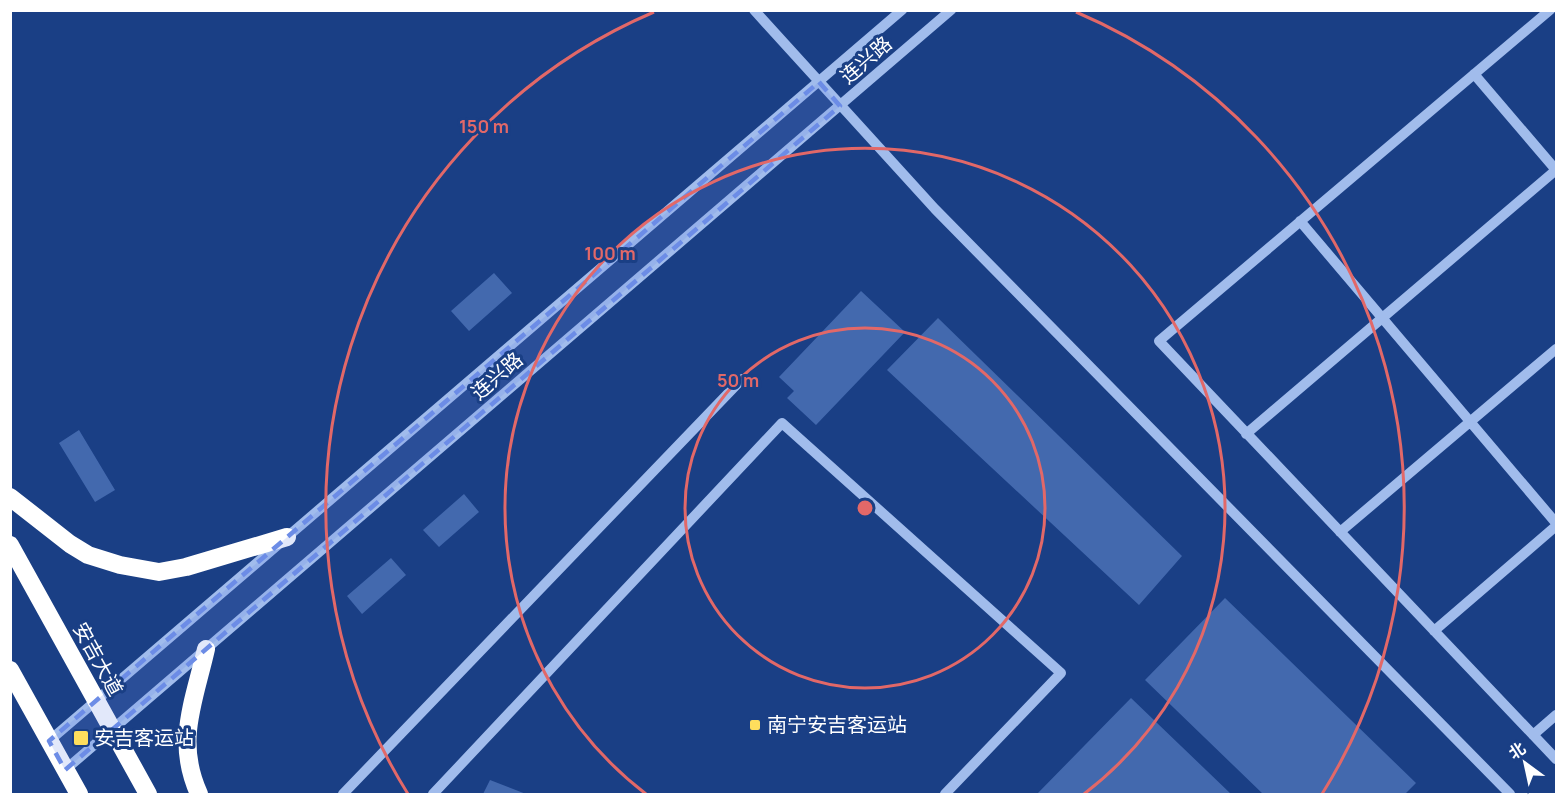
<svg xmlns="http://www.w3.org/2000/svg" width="1567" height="805" viewBox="0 0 1567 805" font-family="Manrope,'Noto Sans SC',sans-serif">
	<rect width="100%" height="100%" fill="#1a3f85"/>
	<path fill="#4369ae" d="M494,273L512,293L469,331L451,311Z
		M861,291L905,332L816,425L787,398L794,391L779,377Z
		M938,318L1182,556L1139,605L887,370Z
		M79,430L115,490L95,502L59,443Z
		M464,494L479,512L439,547L423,530Z
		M391,558L406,575L362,614L347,596Z
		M1225,598L1416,783L1405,794H1263L1145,680Z
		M1131,698L1231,794H1037Z
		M490,780L526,794H483Z"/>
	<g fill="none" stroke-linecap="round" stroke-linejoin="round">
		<path stroke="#a1bcec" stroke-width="10" d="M754,10L935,209L1510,794
			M1550,10L1159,341L1556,759
			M1474,74L1556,170
			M1300,221L1556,523
			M1246,434L1556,170
			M1340,532L1556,349
			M1434,631L1556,526
			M1533,735L1556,715
			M49,741L902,10
			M65,770L951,10
			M343,794L742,379
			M433,794L782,423L1061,673L945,794"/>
		<path stroke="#fff" stroke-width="18" d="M10,497L70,544L88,555L120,565L159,572L186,567L287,537
			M10,545L148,794
			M10,670L79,794
			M199,794C175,741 194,702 206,649"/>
	</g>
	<path fill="#6c8ce6" fill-opacity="0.2" stroke="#6c8ce6" stroke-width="4.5" stroke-dasharray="12 8" stroke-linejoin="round" d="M819,82L840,106L65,770L49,741Z"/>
	<g fill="none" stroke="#e26868" stroke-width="3">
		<circle cx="865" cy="508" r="180"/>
		<path d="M646 794A360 360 0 1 1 1084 794"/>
		<path d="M408 794A539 539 0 0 1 654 12M1076 12A539 539 0 0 1 1322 794"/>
	</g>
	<g fill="#fede5d" stroke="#1a3f85" stroke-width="2">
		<rect x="749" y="719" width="12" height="12" rx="3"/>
		<rect x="73" y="730" width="16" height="16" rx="3"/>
	</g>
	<g text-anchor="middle" stroke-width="6" stroke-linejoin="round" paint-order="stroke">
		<g font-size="20" fill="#fff" stroke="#1a3f85">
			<text transform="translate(866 60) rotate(-41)" y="7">连兴路</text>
			<text transform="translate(497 376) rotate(-41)" y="7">连兴路</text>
			<text transform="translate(98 659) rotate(61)" y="7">安吉大道</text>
		</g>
		<g font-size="20" fill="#fff" stroke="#1a3f85" text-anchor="start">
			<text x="767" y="732">南宁安吉客运站</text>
			<text x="94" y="745">安吉客运站</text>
		</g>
	</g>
	<circle cx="865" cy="508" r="9" fill="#e26868" stroke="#1a3f85" stroke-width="3"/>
	<g font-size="18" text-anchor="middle" font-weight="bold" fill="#e26868" stroke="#1a3f85" stroke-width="6" stroke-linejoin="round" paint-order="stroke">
		<text x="484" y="133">150 m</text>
		<text x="610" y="260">100 m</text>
		<text x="738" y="387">50 m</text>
	</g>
	<rect width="1567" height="805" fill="none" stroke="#ffffff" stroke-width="24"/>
	<g transform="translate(1525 763) rotate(327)" stroke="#1a3f85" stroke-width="4.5" paint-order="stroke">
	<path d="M0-4.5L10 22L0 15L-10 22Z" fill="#ffffff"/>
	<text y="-9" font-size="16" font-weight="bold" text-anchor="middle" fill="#ffffff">北</text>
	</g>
</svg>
